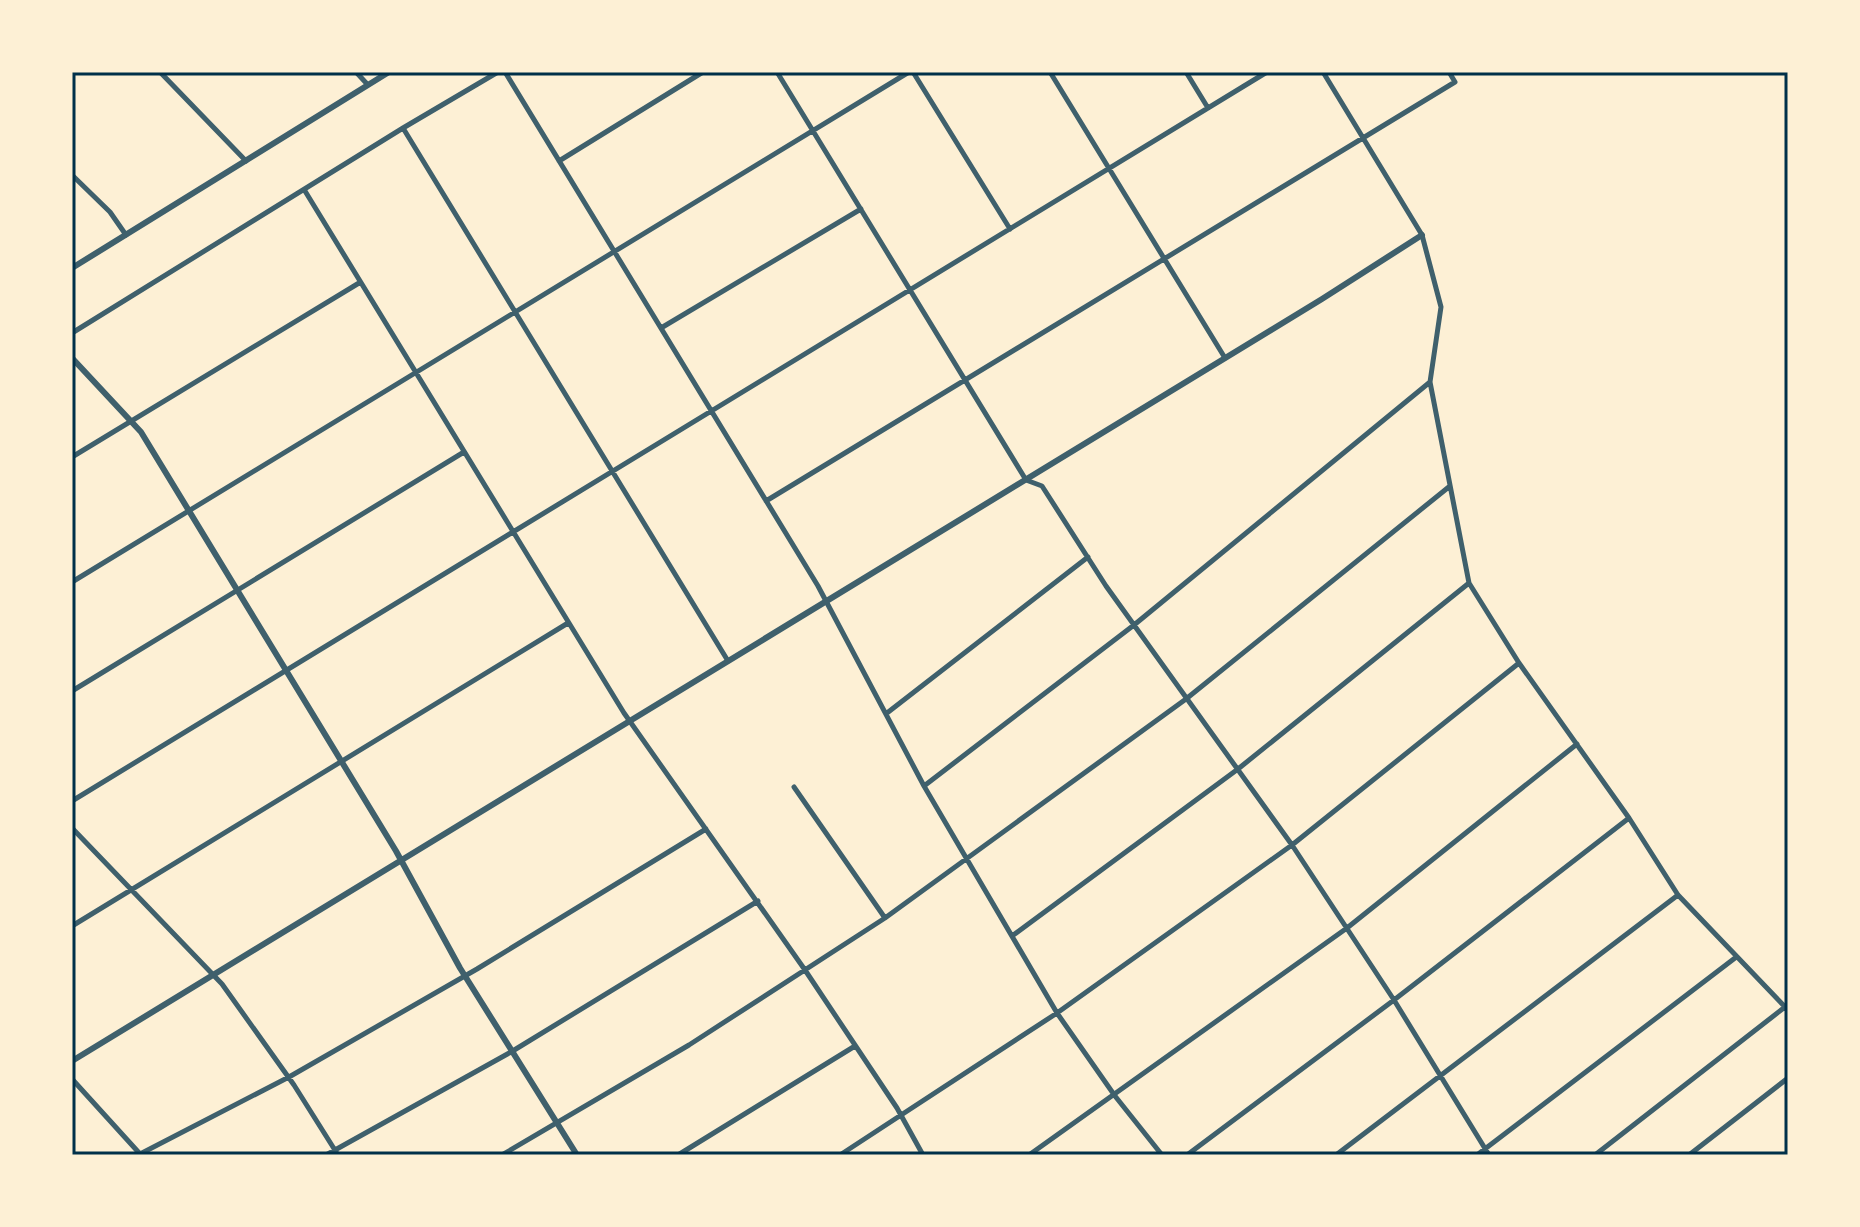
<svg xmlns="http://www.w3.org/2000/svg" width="1860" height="1227" viewBox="0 0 1860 1227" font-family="'Source Sans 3',sans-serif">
	<rect width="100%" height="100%" fill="#fdf0d5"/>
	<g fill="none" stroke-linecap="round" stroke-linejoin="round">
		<path stroke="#3f606c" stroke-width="5" d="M160,72L246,161
			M356,72L368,85
			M505,72L818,586L924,786L1057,1013L1115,1096L1162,1155
			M777,72L1026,480L1042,486L1106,586L1292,845L1394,1000L1489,1155
			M913,72L1010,229
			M1050,72L1225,358
			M1186,72L1208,108
			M1323,72L1422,235L1441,307L1430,382L1469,583L1519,663L1629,818L1678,895L1788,1010
			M403,128L728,661
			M559,161L703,72
			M72,175L110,212L126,235
			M305,191L624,713L805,970L897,1108L923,1155
			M661,328L861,209
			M72,333L403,128L498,72
			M72,457L359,283
			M766,501L1455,82L1449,72
			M72,582L909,72
			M72,691L464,452
			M887,713L1088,557
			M924,786L1134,625L1430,382
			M72,801L1267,72
			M72,828L222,984L294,1085L338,1155
			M885,918L1186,699L1450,486
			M72,926L568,623
			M1012,936L1238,769L1469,583
			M72,1079L141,1155
			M140,1154L289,1077L477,969L706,829
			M326,1155L511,1052L758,901
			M502,1155L689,1045L885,918L794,787
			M678,1155L855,1046
			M840,1155L1057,1013L1292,845L1519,663
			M1029,1155L1347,928L1577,744
			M1187,1155L1394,1000L1629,818
			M1336,1155L1678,895
			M1477,1155L1735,958
			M1595,1155L1785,1007
			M1689,1155L1788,1078"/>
		<path stroke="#3f606c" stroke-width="6" d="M72,268L389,72
			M72,358L141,432L396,851L460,968L577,1155
			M72,1061L1322,299L1422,235"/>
	</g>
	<rect width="1860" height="1227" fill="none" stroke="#fdf0d5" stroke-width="148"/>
	<rect x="74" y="74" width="1712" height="1079" fill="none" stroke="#003049" stroke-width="3"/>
</svg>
